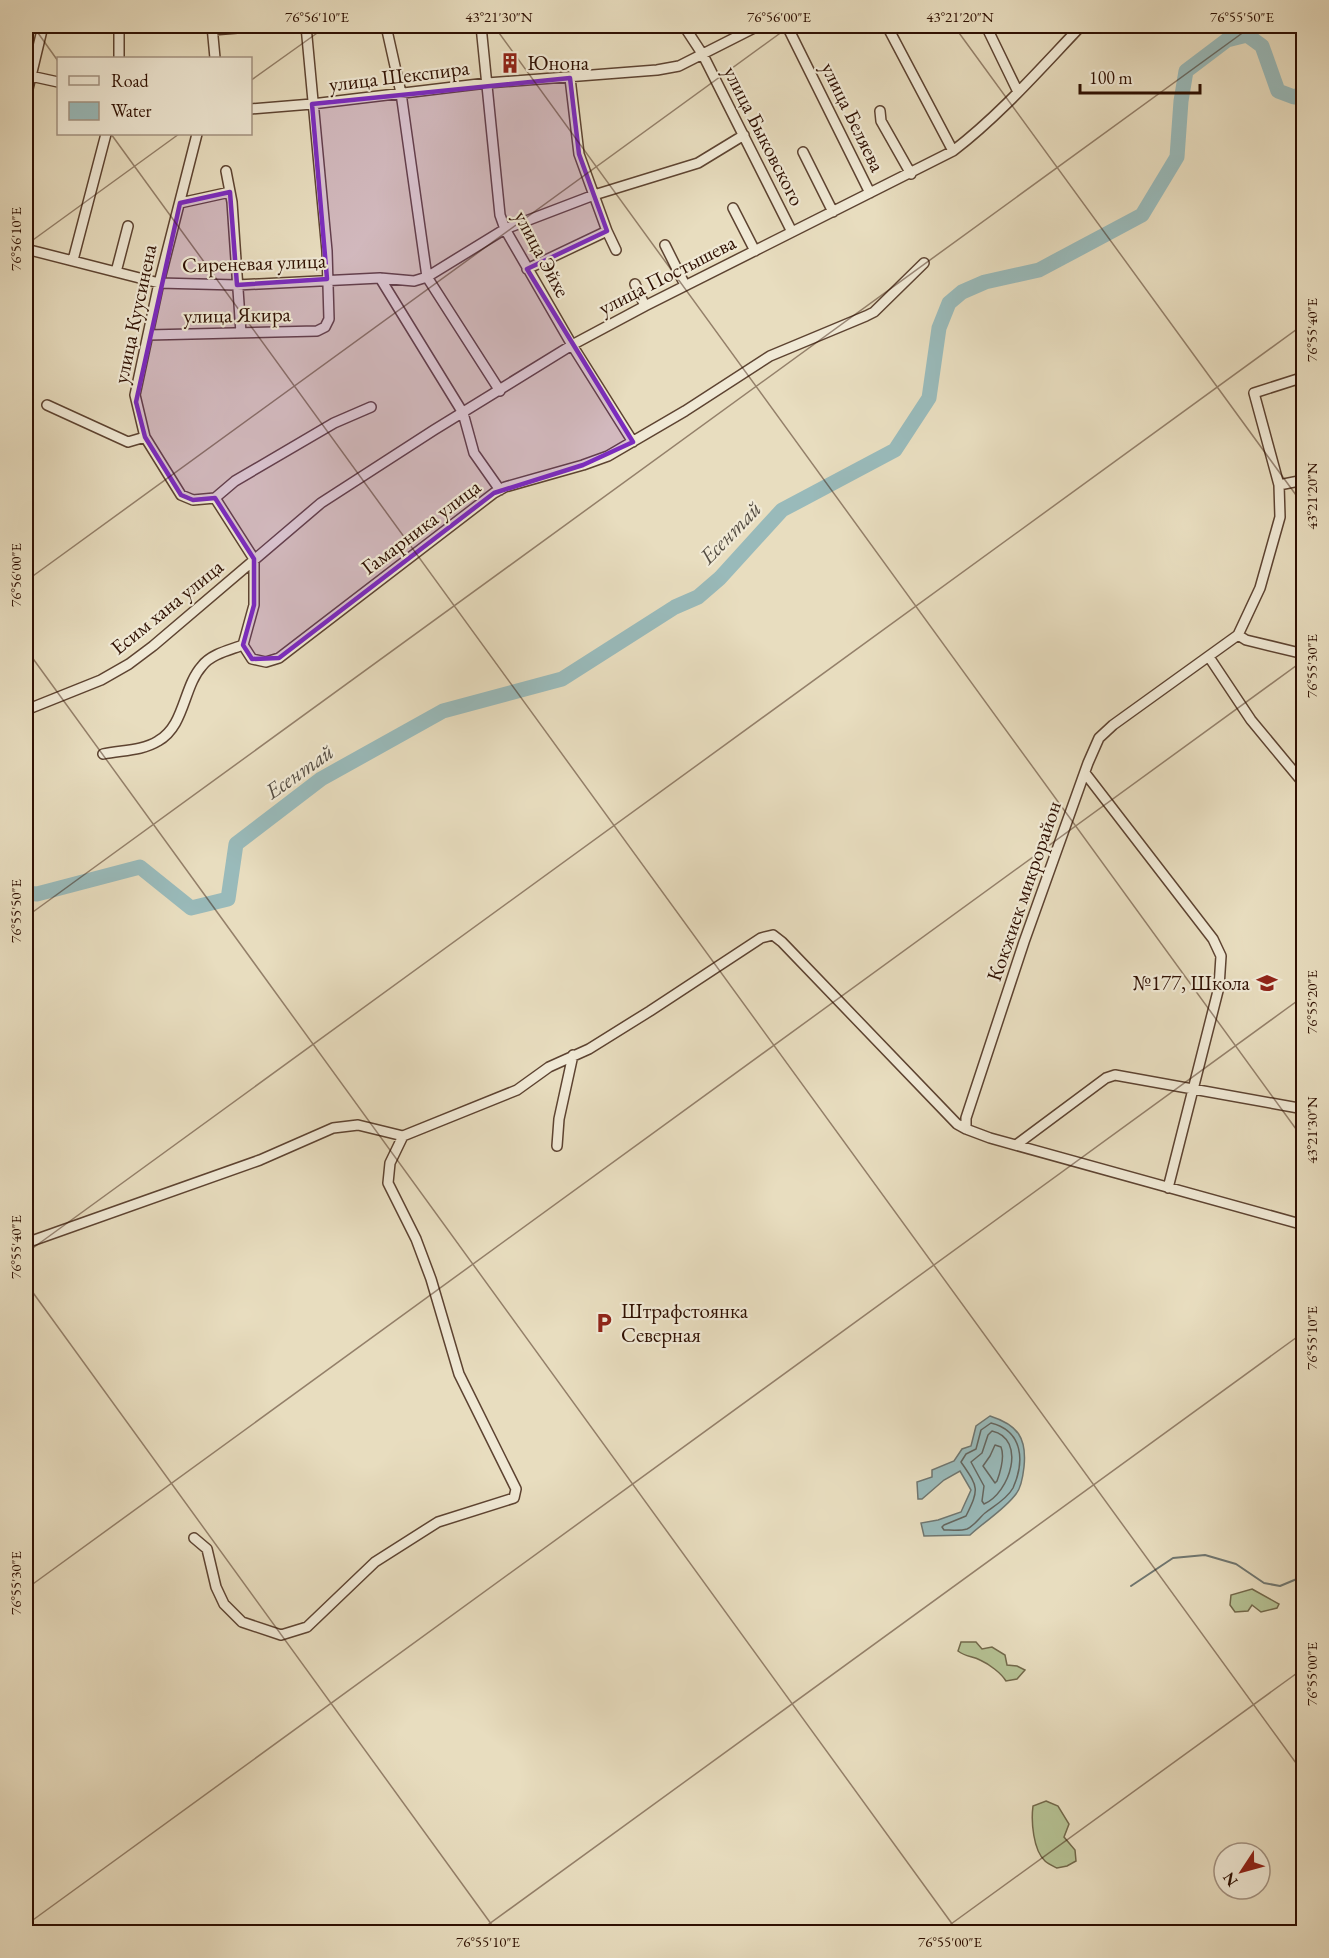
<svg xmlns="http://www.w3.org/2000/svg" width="1329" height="1958" viewBox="0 0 1329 1958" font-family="'EB Garamond',serif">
	<rect width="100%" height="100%" fill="#e8ddbf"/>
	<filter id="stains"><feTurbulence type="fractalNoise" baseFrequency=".00333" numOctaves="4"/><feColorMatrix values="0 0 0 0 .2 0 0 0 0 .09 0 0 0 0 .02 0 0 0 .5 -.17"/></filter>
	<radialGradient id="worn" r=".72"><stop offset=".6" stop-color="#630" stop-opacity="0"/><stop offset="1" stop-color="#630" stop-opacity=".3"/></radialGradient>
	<path fill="#b5c193" stroke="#72684a" stroke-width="1.5" d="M1252,1589L1279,1604L1277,1608L1261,1612L1252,1605L1248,1611L1235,1612L1230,1605L1231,1595Z
		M961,1642H976L982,1649L992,1647L1005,1655L1007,1665L1017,1666L1025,1670L1017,1679L1006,1681C1001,1673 989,1664 980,1660C972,1656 966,1657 958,1651Z
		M1046,1801L1058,1806L1069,1824L1064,1837L1075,1850L1076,1861L1067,1866L1057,1868C1053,1866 1048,1864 1045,1861C1033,1850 1031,1821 1033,1806Z"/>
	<path fill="#99baba" stroke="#6f7670" stroke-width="1.5" d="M990,1416C1018,1425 1027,1438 1024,1467C1023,1476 1021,1488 1016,1494C1004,1510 985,1521 970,1535L924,1536L921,1523L938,1520L961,1512L971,1490L960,1471L944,1480L922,1499H918L917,1482L932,1477V1470L954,1461L962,1449L971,1446L976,1426Z"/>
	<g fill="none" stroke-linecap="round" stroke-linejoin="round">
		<path stroke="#64655e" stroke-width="1.5" d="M991,1423C1023,1431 1025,1461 1013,1488C1007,1499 994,1506 985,1513C980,1517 974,1526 967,1529C961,1531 950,1530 944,1530L942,1527L944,1525L966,1516C980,1488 978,1487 961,1462L966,1454L976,1449L981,1430Z
			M992,1431C1027,1439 1010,1493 984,1504L982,1501L984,1486L971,1462L982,1453L988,1435Z
			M995,1445L1001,1447C1005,1457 1001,1470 997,1481L995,1483L983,1466L990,1456Z"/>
		<path stroke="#6f7670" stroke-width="2" d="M1131,1586L1173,1558L1205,1555L1236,1564L1264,1583L1280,1586L1304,1576"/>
		<path stroke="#99baba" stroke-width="15" d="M26,893L37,894L140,867L191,908L228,899L236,844L321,779L443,711L562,679L675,607L698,597L720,578L782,510L895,450L929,398L939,328L949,303L962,292L985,282L1039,270L1142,215L1177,157L1181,101L1186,71L1227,40L1247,35L1262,46L1278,91L1294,97L1304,93"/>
		<g stroke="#5d4331" stroke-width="12">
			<path id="minor" d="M212,26L215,58
				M386,26L401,93L427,277L500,391
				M481,26L500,215L505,229L572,345L633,442
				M684,26L703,55L792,232
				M787,26L870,193
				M887,26L953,151
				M986,26L1018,92
				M213,30L262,26
				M119,58V26
				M26,75L58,82
				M26,97L43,26
				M250,109L312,104L487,83L657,70L679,66L758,26
				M880,111L881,121L911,174
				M197,134L159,283L135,395L145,437L181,495L193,500L215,498L254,559V605L243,645
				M803,152L833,212
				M226,171L232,202L241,333
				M180,203L230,192
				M733,208L755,251
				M607,231L616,250
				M665,245L685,285
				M26,249L159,283L237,285L380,278L414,281L427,277L505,229L594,195L698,163L744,135
				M73,260L106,134
				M527,269L607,231L579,154L570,78
				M116,272L128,226
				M380,278L463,413L474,453L500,490
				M635,284L645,306
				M148,335L317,331L325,327L329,319L327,251L306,26
				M47,405L128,442L145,437
				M1279,485L1304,480
				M215,498L235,481L334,423L371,407
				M1238,635L1246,640L1304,654
				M1209,657L1251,720L1304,784
				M26,710L101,680L129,664L153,646L321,503L434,430L572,345L645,306L953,151C1000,115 1040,69 1081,26
				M103,754C121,750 142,751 158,741C185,726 183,687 202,666C211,654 230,650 243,645L252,659L266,662L279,658L494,493L505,487L583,465L608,456L685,411L770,356L866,316L874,312L924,263
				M1085,773L1213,939L1221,956L1219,987L1168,1188
				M966,1129V1118L1024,942L1088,763L1099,738L1113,725L1238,635L1260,588L1280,517L1279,485L1254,393L1304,377
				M1016,1145L1106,1078L1115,1075L1304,1109
				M557,1146L559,1119L573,1055
				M26,1243L260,1160L333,1128L358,1125L403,1136L517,1090L549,1067L589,1049L650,1011L761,938L773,935L782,942L957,1124L966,1129L990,1138L1304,1225
				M194,1538L207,1549L216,1587L224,1604L242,1622L281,1635L307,1627L375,1562L438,1522L514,1498L516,1489L459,1374L431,1279L416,1239L388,1183L390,1163L403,1136"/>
		</g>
		<use href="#minor" stroke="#f0e9d5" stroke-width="9"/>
	</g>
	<path fill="#7b2cbf" fill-opacity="0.2" stroke="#7b2cbf" stroke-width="4.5" stroke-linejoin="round" d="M570,78L579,154L607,231L527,269L633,442L583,465L494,493L279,658L252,659L243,645L254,605V559L215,498L193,500L181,495L145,437L136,402L180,203L230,192L237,285L327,279L312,104Z"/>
	<path fill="none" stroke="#2f1002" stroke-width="1.5" stroke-opacity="0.45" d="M33,26L58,61M494,26L1304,1140M954,26L1304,506M250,81L327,26M111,134L1304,1774M26,245L179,134M26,581L790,26M26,649L958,1932M26,917L1252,26M26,1253L1304,324M26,1283L497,1932M26,1589L1304,660M26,1917L37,1932M26,1925L1304,996M478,1932L1304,1332M940,1932L1304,1668"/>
	<defs>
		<g id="building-bare" transform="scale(1.62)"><path d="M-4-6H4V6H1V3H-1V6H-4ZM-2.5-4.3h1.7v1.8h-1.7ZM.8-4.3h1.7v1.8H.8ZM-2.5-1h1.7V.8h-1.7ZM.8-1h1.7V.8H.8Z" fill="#8f2418" stroke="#f0e9d5" stroke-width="2.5" paint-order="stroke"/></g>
		<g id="school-bare" transform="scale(1.62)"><path d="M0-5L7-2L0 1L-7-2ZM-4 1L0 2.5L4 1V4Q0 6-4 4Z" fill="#8f2418" stroke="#f0e9d5" stroke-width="2.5" paint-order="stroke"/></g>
		<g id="parking-bare" transform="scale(1.62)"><path d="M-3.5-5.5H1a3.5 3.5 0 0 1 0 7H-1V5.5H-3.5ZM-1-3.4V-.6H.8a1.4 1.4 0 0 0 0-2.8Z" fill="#8f2418" stroke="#f0e9d5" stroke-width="2.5" paint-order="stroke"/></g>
	</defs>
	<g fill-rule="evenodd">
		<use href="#building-bare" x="510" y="63"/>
		<use href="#school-bare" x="1267" y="983"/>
		<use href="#parking-bare" x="604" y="1323"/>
	</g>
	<g text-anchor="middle" stroke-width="4.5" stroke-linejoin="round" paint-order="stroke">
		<g font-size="21" fill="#2f1002" stroke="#f0e9d5" text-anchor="start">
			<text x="527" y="70">Юнона</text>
			<text x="1250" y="990" text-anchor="end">№177, Школа</text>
			<text x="621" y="1318">Штрафстоянка<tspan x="621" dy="24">Северная</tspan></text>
		</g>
		<g font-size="21" fill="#2f1002" stroke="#f0e9d5">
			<text transform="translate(399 76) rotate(-7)" y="7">улица Шекспира</text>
			<text transform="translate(853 117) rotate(64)" y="7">улица Беляева</text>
			<text transform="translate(764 136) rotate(63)" y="7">улица Быковского</text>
			<text transform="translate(542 254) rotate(62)" y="7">улица Эйхе</text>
			<text transform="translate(254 263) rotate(-2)" y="7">Сиреневая улица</text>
			<text transform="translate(667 275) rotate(-27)" y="7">улица Постышева</text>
			<text transform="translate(135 314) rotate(-78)" y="7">улица Куусинена</text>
			<text transform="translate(237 315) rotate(-1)" y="7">улица Якира</text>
			<text transform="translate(421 527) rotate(-37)" y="7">Гамарника улица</text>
			<text transform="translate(167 607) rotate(-39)" y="7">Есим хана улица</text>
			<text transform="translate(1024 891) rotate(-71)" y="7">Кокжиек микрорайон</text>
		</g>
		<g font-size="22" font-style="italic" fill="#544c42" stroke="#f0e9d5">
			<text transform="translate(730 532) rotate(-46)" y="8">Есентай</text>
			<text transform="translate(299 771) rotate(-35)" y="8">Есентай</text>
		</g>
	</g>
	<rect width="1329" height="1958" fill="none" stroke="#e8ddbf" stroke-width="66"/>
	<rect x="57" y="57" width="195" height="78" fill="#f0e9d5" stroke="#a39281" stroke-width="1.5"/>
	<rect x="69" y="76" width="30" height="9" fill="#f0e9d5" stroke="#a39281" stroke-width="1.5"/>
	<text x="111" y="87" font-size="18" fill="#2f1002">Road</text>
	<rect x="69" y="102" width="30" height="18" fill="#99baba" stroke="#a39281" stroke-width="1.5"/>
	<text x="111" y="117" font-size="18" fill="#2f1002">Water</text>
	<g transform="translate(1242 1871) rotate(234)"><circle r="28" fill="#f0e9d5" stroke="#a39281" stroke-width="1.5"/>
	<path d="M0-4.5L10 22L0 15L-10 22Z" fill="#8f2418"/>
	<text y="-9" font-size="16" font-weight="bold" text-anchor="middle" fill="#2f1002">N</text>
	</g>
	<path d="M1080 84v9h120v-9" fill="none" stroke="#2f1002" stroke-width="3"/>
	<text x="1089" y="84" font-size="18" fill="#2f1002" stroke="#f0e9d5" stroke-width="4.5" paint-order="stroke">100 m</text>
	<rect x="33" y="33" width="1263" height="1892" fill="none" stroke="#2f1002" stroke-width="2"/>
	<g font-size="15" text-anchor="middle" fill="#2f1002">
		<text x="317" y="22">76°56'10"E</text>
		<text x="499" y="22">43°21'30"N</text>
		<text x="779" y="22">76°56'00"E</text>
		<text x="960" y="22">43°21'20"N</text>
		<text x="1242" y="22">76°55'50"E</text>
		<text transform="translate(16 239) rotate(-90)" y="5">76°56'10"E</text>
		<text transform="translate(1312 330) rotate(-90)" y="5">76°55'40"E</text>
		<text transform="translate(1312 496) rotate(-90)" y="5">43°21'20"N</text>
		<text transform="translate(16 575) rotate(-90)" y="5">76°56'00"E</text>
		<text transform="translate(1312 666) rotate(-90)" y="5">76°55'30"E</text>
		<text transform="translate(16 911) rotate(-90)" y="5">76°55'50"E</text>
		<text transform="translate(1312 1002) rotate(-90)" y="5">76°55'20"E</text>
		<text transform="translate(1312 1130) rotate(-90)" y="5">43°21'30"N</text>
		<text transform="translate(16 1247) rotate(-90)" y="5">76°55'40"E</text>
		<text transform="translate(1312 1338) rotate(-90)" y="5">76°55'10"E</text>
		<text transform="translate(16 1583) rotate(-90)" y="5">76°55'30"E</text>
		<text transform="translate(1312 1674) rotate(-90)" y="5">76°55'00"E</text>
		<text x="488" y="1947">76°55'10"E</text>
		<text x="950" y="1947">76°55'00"E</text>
	</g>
	<rect width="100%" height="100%" filter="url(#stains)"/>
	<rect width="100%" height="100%" fill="url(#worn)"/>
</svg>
